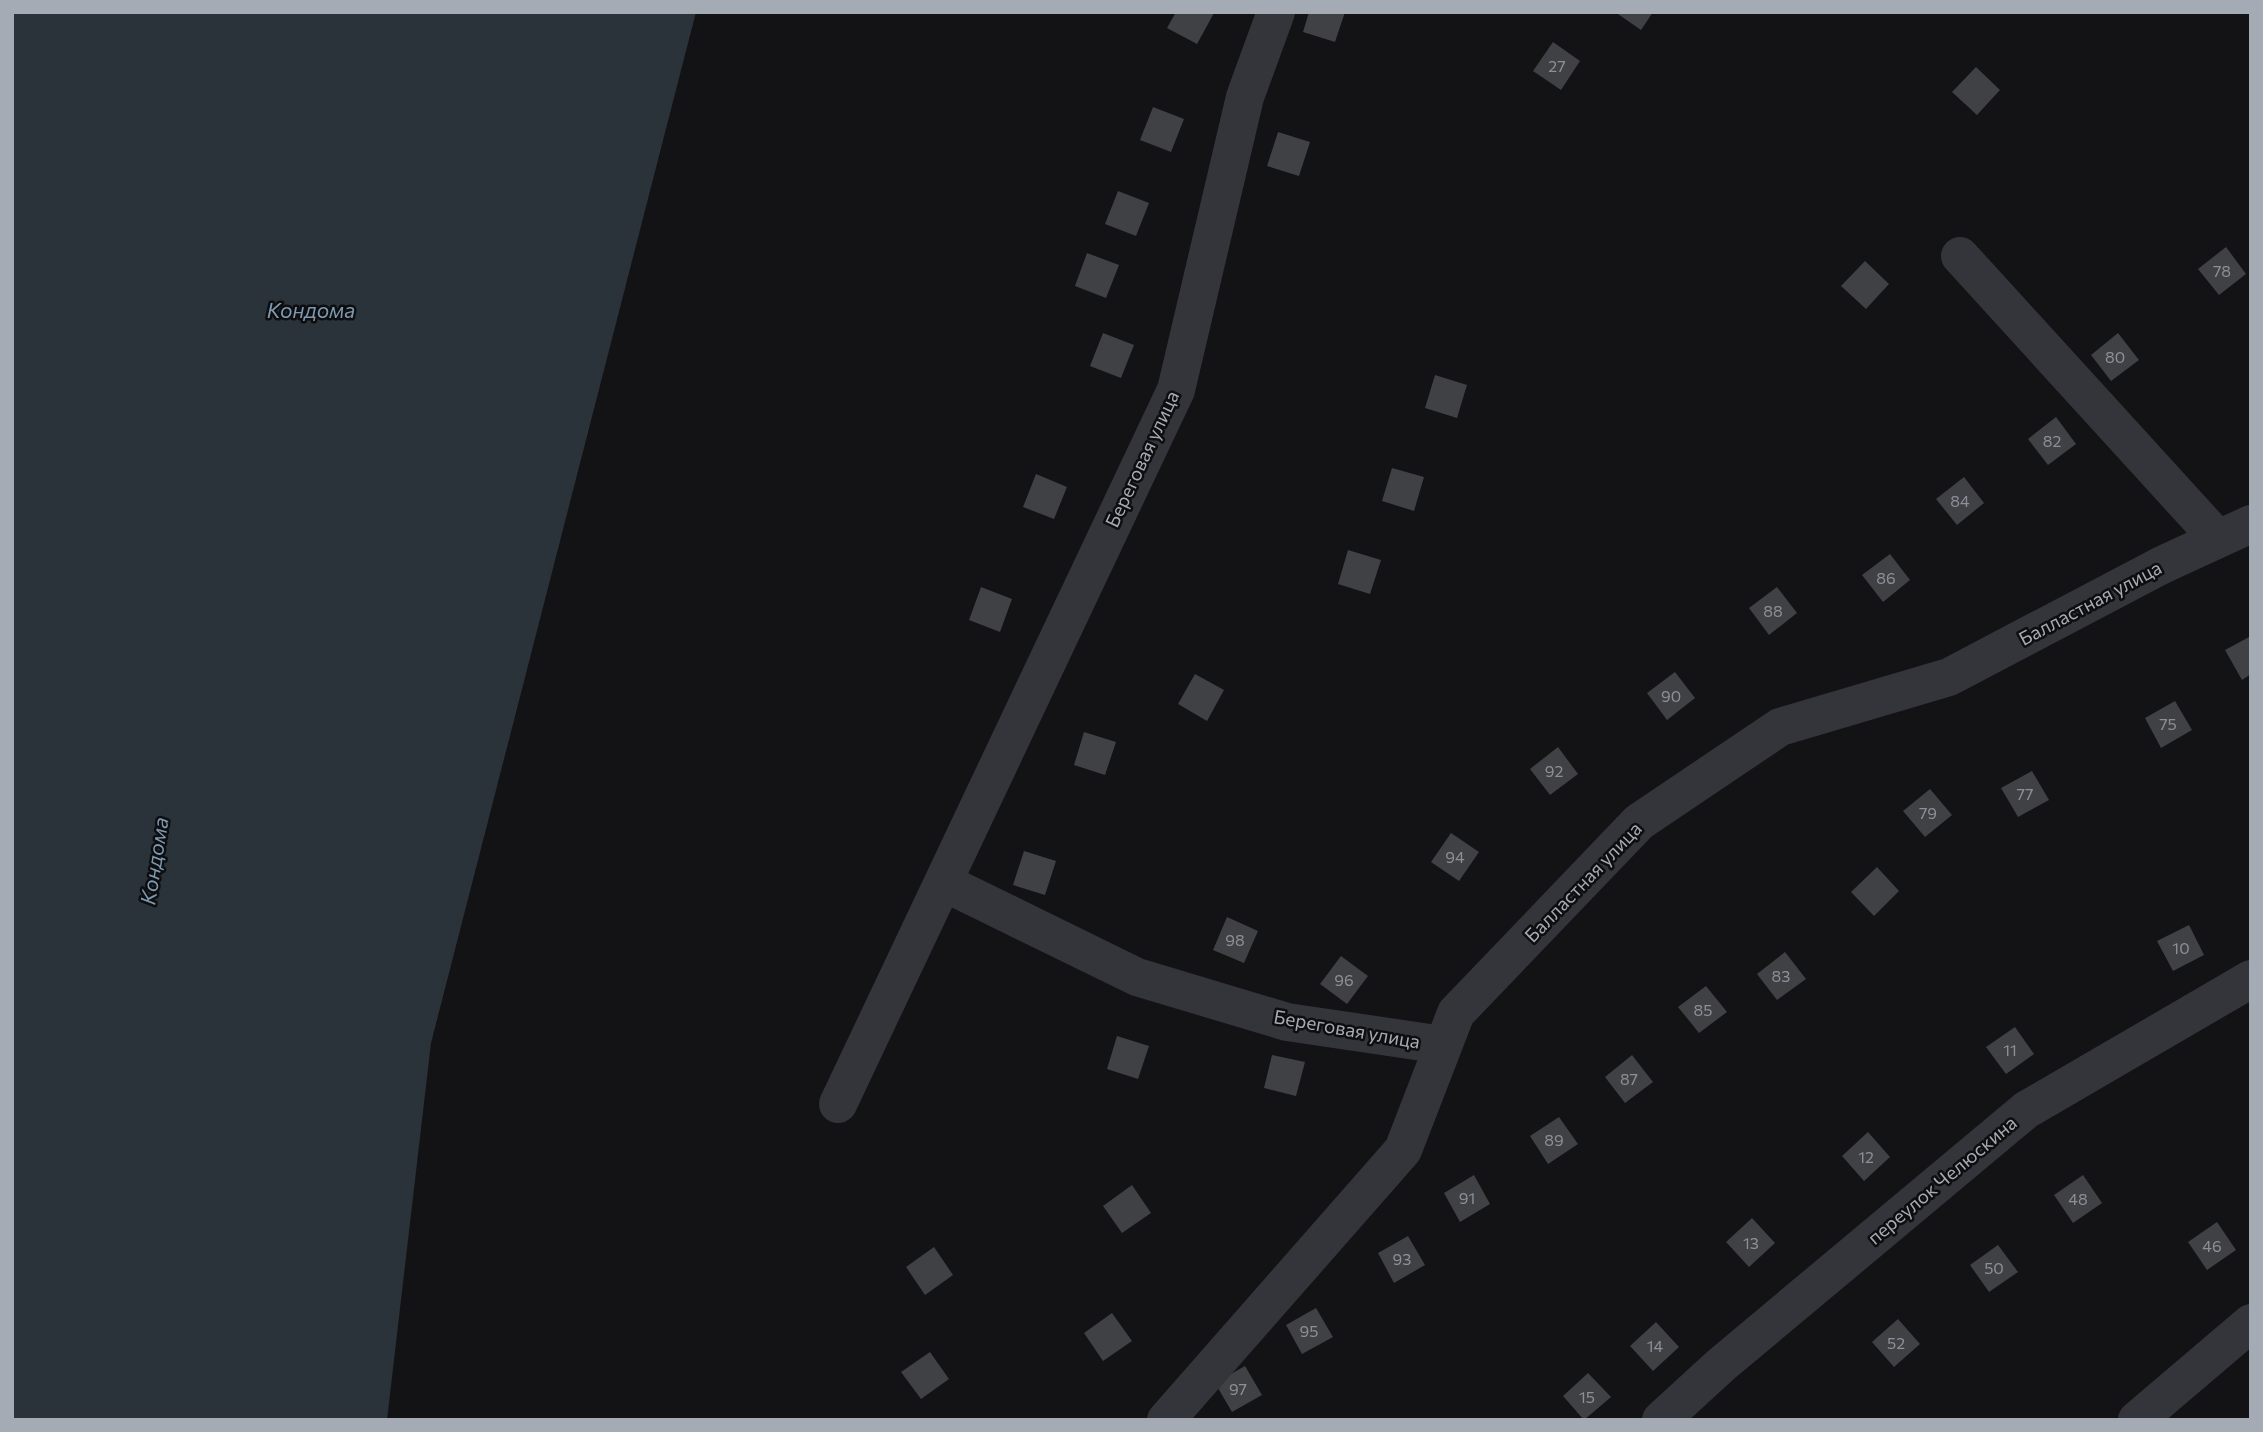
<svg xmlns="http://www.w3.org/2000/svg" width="2263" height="1432" viewBox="0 0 2263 1432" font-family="Commissioner,sans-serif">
	<rect width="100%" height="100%" fill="#131315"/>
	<path fill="#2a3339" d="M12,12H696L431,1043L387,1420H12Z"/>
	<path fill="#3f4145" d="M1176,12L1214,13L1197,44L1167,28Z
		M1309,12H1345L1335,42L1303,32Z
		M1615,12H1653L1641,30Z
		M1553,42L1580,61L1561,90L1533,71Z
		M1976,67L2000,90L1977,115L1952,92Z
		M1153,107L1184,119L1171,152L1140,140Z
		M1278,132L1310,142L1299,176L1267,166Z
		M1118,191L1149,203L1136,236L1105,224Z
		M2226,247L2246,274L2219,295L2198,269Z
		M1087,253L1119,265L1106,298L1075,286Z
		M1865,261L1889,284L1866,309L1841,286Z
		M1103,333L1134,345L1121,378L1090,366Z
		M2118,333L2139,360L2111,381L2091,355Z
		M1435,375L1467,385L1457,418L1425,408Z
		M2056,417L2076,444L2048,465L2028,439Z
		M1392,468L1424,477L1414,511L1382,501Z
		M1036,474L1067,487L1054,519L1023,507Z
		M1964,477L1984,503L1957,525L1936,499Z
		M1348,550L1381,560L1370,594L1338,584Z
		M1890,554L1910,580L1883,602L1862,575Z
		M981,587L1012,599L1000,632L969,620Z
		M1777,587L1797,613L1769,635L1749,608Z
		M2251,636V674L2242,680L2225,650Z
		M1675,672L1695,698L1667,720L1647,693Z
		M1195,674L1224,690L1207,721L1178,704Z
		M2175,701L2192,730L2161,748L2145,718Z
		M1084,732L1116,742L1105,775L1074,765Z
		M1558,747L1578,774L1550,795L1530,769Z
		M2032,771L2049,800L2018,817L2001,788Z
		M1930,789L1952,815L1925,837L1903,811Z
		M1451,833L1479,852L1459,881L1431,862Z
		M1024,851L1056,861L1045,895L1013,885Z
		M1877,867L1899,891L1874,916L1851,892Z
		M1227,917L1258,931L1244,963L1213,950Z
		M2189,925L2204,955L2173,971L2157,941Z
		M1785,952L1806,979L1777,1000L1757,974Z
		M1341,956L1368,976L1347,1004L1320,984Z
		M1706,986L1727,1012L1699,1033L1678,1007Z
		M2015,1027L2034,1054L2006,1074L1986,1047Z
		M1117,1036L1149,1046L1138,1079L1107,1069Z
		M1272,1055L1305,1062L1296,1096L1264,1088Z
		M1632,1055L1653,1082L1625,1103L1605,1077Z
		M1559,1117L1578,1144L1548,1164L1530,1136Z
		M1868,1132L1890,1157L1864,1181L1842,1156Z
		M1474,1175L1490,1204L1460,1222L1444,1193Z
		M2083,1175L2102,1203L2073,1223L2054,1195Z
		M1132,1185L1151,1213L1122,1233L1103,1206Z
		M1752,1218L1775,1243L1749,1267L1726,1242Z
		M2217,1222L2236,1250L2207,1270L2188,1242Z
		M1408,1236L1425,1265L1394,1283L1378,1253Z
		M1998,1245L2018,1272L1989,1292L1970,1265Z
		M934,1247L953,1275L925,1295L906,1267Z
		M1316,1308L1333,1337L1302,1354L1286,1325Z
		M1112,1313L1132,1341L1103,1361L1084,1333Z
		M1898,1319L1920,1344L1894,1367L1872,1342Z
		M1656,1322L1679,1347L1653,1371L1630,1346Z
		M930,1352L949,1379L921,1399L901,1372Z
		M1245,1366L1262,1395L1232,1412L1215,1383Z
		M1588,1373L1611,1397L1584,1420L1563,1396Z"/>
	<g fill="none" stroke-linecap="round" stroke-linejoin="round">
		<path stroke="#34353a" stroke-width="38" d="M1960,256L2218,539
			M943,882L1137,977L1287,1022L1443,1045
			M838,1104L1176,390L1245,97L1276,12
			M1166,1420L1403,1150L1456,1013L1639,822L1780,727L1949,677L2162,565L2251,524
			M1661,1420L1721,1365L2026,1110L2251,979
			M2137,1420L2251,1323"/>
	</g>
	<g text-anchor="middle" stroke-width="5" stroke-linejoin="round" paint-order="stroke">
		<g font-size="16" fill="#8c9099">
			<text x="1557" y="72">27</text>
			<text x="2222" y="277">78</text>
			<text x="2115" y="363">80</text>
			<text x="2052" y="447">82</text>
			<text x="1960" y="507">84</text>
			<text x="1886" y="584">86</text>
			<text x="1773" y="617">88</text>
			<text x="1671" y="702">90</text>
			<text x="2168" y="730">75</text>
			<text x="1554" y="777">92</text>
			<text x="2025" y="800">77</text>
			<text x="1928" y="819">79</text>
			<text x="1455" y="863">94</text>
			<text x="1235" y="946">98</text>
			<text x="2181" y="954">10</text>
			<text x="1781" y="982">83</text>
			<text x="1344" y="986">96</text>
			<text x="1703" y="1016">85</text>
			<text x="2010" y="1056">11</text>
			<text x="1629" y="1085">87</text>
			<text x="1554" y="1146">89</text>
			<text x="1866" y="1163">12</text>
			<text x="1467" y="1204">91</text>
			<text x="2078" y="1205">48</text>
			<text x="1751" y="1249">13</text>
			<text x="2212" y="1252">46</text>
			<text x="1402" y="1265">93</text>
			<text x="1994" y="1274">50</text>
			<text x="1309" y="1337">95</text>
			<text x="1896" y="1349">52</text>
			<text x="1655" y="1352">14</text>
			<text x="1238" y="1395">97</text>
			<text x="1587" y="1403">15</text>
		</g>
		<g font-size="19" fill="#a5abb5" stroke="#0e0e10">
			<text transform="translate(1142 459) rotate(-65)" y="7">Береговая улица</text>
			<text transform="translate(2090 603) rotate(-28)" y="7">Балластная улица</text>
			<text transform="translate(1583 882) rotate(-46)" y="7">Балластная улица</text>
			<text transform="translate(1347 1029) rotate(10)" y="7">Береговая улица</text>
			<text transform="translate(1942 1180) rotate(-40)" y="7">переулок Челюскина</text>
		</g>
		<g font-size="21" font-style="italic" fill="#7c9ab1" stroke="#0e0e10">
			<text x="311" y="318">Кондома</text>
			<text transform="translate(155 861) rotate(-81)" y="7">Кондома</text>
		</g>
	</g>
	<rect width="2263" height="1432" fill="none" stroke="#a5abb5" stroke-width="28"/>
</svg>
